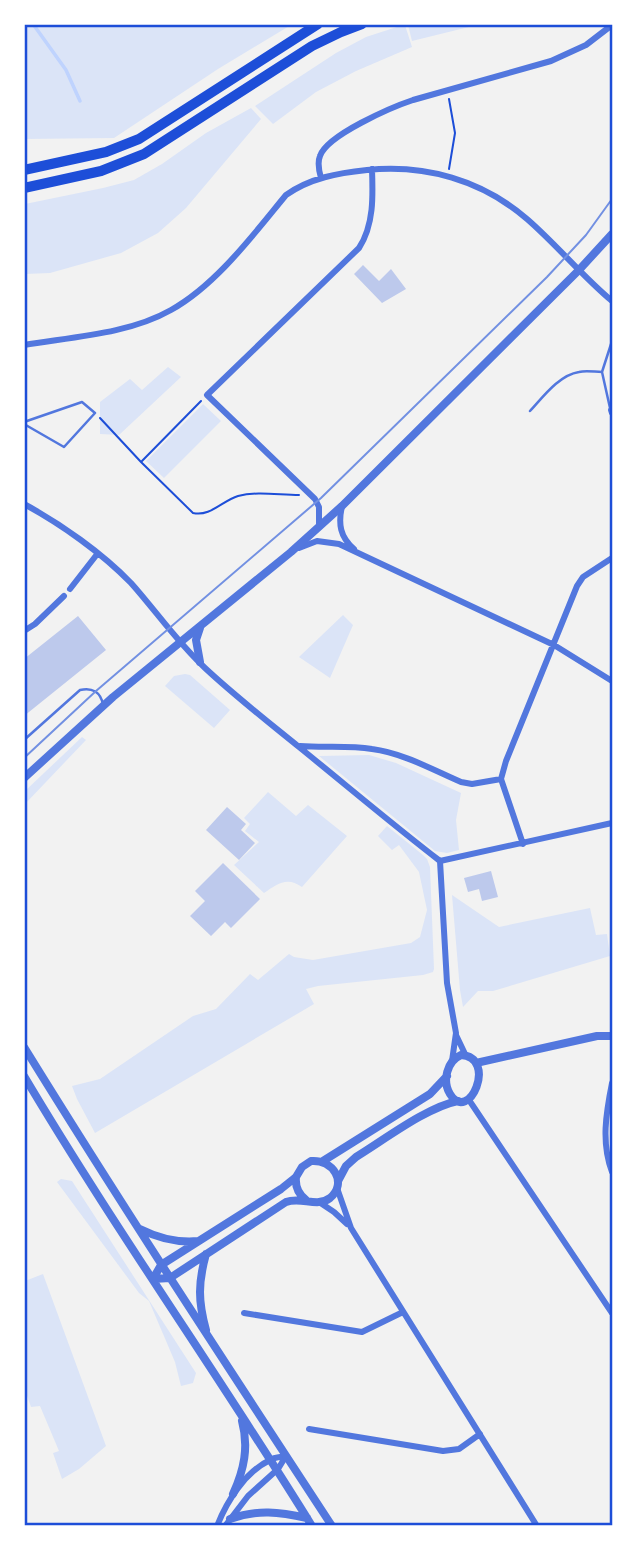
<svg xmlns="http://www.w3.org/2000/svg" width="637" height="1550" viewBox="0 0 637 1550" font-family="Spectral,serif">
	<rect width="100%" height="100%" fill="#f2f2f2"/>
	<path fill="#dbe4f7" d="M24,25L25,24L291,25L218,69L114,138L25,139Z
		M403,25H405L412,47L356,71L316,92L273,124L255,106L336,53L366,37Z
		M408,25V24L477,25L412,41Z
		M251,108L261,119L186,208L158,233L121,253L50,273L25,274V204L103,188L134,180L162,164L206,133Z
		M168,367L181,377L119,435L100,434V402L130,379L142,390Z
		M203,404L221,421L164,478L146,461Z
		M343,615L353,625L330,678L299,657Z
		M185,674L190,675L230,710L214,728L165,686L174,676Z
		M82,737L86,740L25,804V791Z
		M369,755L396,763L461,793L456,820L459,850L447,853L435,851L319,756Z
		M268,792L296,816L308,805L347,836L302,887C287,876 277,884 264,893L234,865L259,842L245,831L250,824L244,818Z
		M387,826L423,855L427,859L430,867L434,969L433,972L423,975L318,986L306,989L314,1004L95,1133L77,1099L72,1086L100,1079L193,1016L216,1009L250,974L258,980L289,954L294,957L313,960L411,943L420,937L427,910L419,872L399,845L392,850L378,836Z
		M452,895L499,927L590,908L596,935L607,934L610,956L493,991H478L463,1007L460,990Z
		M61,1179L72,1181L196,1373L193,1383L181,1386L175,1362L149,1301L139,1293L57,1182Z
		M43,1274L106,1446L79,1469L62,1479L53,1453L59,1451L40,1406L31,1407L24,1387L25,1281Z"/>
	<g fill="none" stroke-linecap="round" stroke-linejoin="round">
		<path stroke="#bfd3fe" stroke-width="3.5" d="M33,24L66,70L80,101"/>
	</g>
	<path fill="#bdc9ec" d="M363,265L379,281L391,269L406,289L382,303L354,274Z
		M78,616L106,650L24,716V659Z
		M227,807L246,824L241,830L255,843L239,860L206,830Z
		M223,863L260,899L231,928L225,922L211,936L190,916L205,901L195,891Z
		M491,871L498,897L482,901L479,889L468,892L464,878Z"/>
	<g fill="none" stroke-linecap="round" stroke-linejoin="round">
		<path stroke="#1d4ed8" stroke-width="2" d="M449,99L455,133L449,169
			M100,418L141,462L201,401
			M141,462L193,513C210,517 222,501 238,496C257,491 279,495 299,495"/>
		<path stroke="#5277de" stroke-width="2.5" d="M610,408L602,372L612,341
			M530,411C543,397 559,375 579,372C586,370 595,372 602,372
			M24,422L82,402L95,413L64,447L24,424
			M24,740L80,690C92,687 101,692 103,705"/>
		<path stroke="#5277de" stroke-width="6" d="M321,178C319,171 317,163 320,156C327,135 392,107 413,100L551,61L586,45L612,25
			M24,345C72,337 129,334 171,310C216,285 253,235 286,195C310,178 338,173 367,170C425,164 482,180 527,219C557,245 582,276 612,301
			M611,410L612,413
			M24,504C61,524 102,553 131,583C156,611 177,642 205,668C235,696 267,721 299,747C346,785 392,824 440,861
			M342,506C338,524 340,537 354,549
			M319,527V507L315,499L207,395L359,248C374,225 373,196 372,169
			M299,548L317,541L339,544L554,645L612,681
			M70,589L98,553
			M24,631L35,624L64,596
			M300,746C324,748 348,745 372,749C403,753 433,770 461,782L472,784L501,779
			M523,844L501,779L506,761L577,586L583,577L612,558
			M440,861L447,983L456,1033L452,1061
			M440,861L612,823
			M456,1035L466,1056
			M612,1083C606,1113 601,1143 612,1172
			M469,1100L612,1313
			M337,1188L351,1228L537,1526
			M319,1202L334,1212L347,1224
			M244,1313L362,1332L403,1312
			M309,1429L443,1451L459,1449L480,1434
			M217,1526C227,1501 245,1472 270,1460C274,1457 281,1457 286,1456
			M225,1526L248,1496L278,1469L286,1456"/>
		<path stroke="#5277de" stroke-width="8" d="M200,662L196,640L200,628
			M24,778L113,697L291,552L342,506L579,270L612,234
			M24,1047C124,1209 228,1367 332,1526
			M461,1055C498,1057 469,1125 450,1094C442,1081 447,1061 461,1055Z
			M476,1063L597,1036H612
			M24,1076C115,1229 218,1374 312,1526
			M311,1161C333,1159 348,1183 330,1198C317,1208 301,1196 286,1202L170,1278L153,1279L161,1265L281,1189L296,1177L302,1167Z
			M323,1161L430,1094L447,1076
			M296,1177C295,1187 298,1194 306,1200
			M338,1181L346,1166L356,1157C384,1140 427,1107 458,1101
			M140,1229C158,1238 177,1243 198,1241
			M206,1254C198,1283 198,1301 206,1330
			M233,1494C244,1470 249,1447 242,1421
			M230,1519C257,1509 280,1512 307,1518"/>
		<path stroke="#1d4ed8" stroke-width="10" d="M24,170L106,152L139,139L318,24
			M24,188L101,171L144,154L312,46L341,32L362,24"/>
		<path stroke="#7290e2" stroke-width="2" d="M24,758L96,691L321,498L547,277L586,235L612,199"/>
	</g>
	<rect width="637" height="1550" fill="none" stroke="#ffffff" stroke-width="52"/>
	<rect x="26" y="26" width="585" height="1498" fill="none" stroke="#1d4ed8" stroke-width="2.5"/>
</svg>
